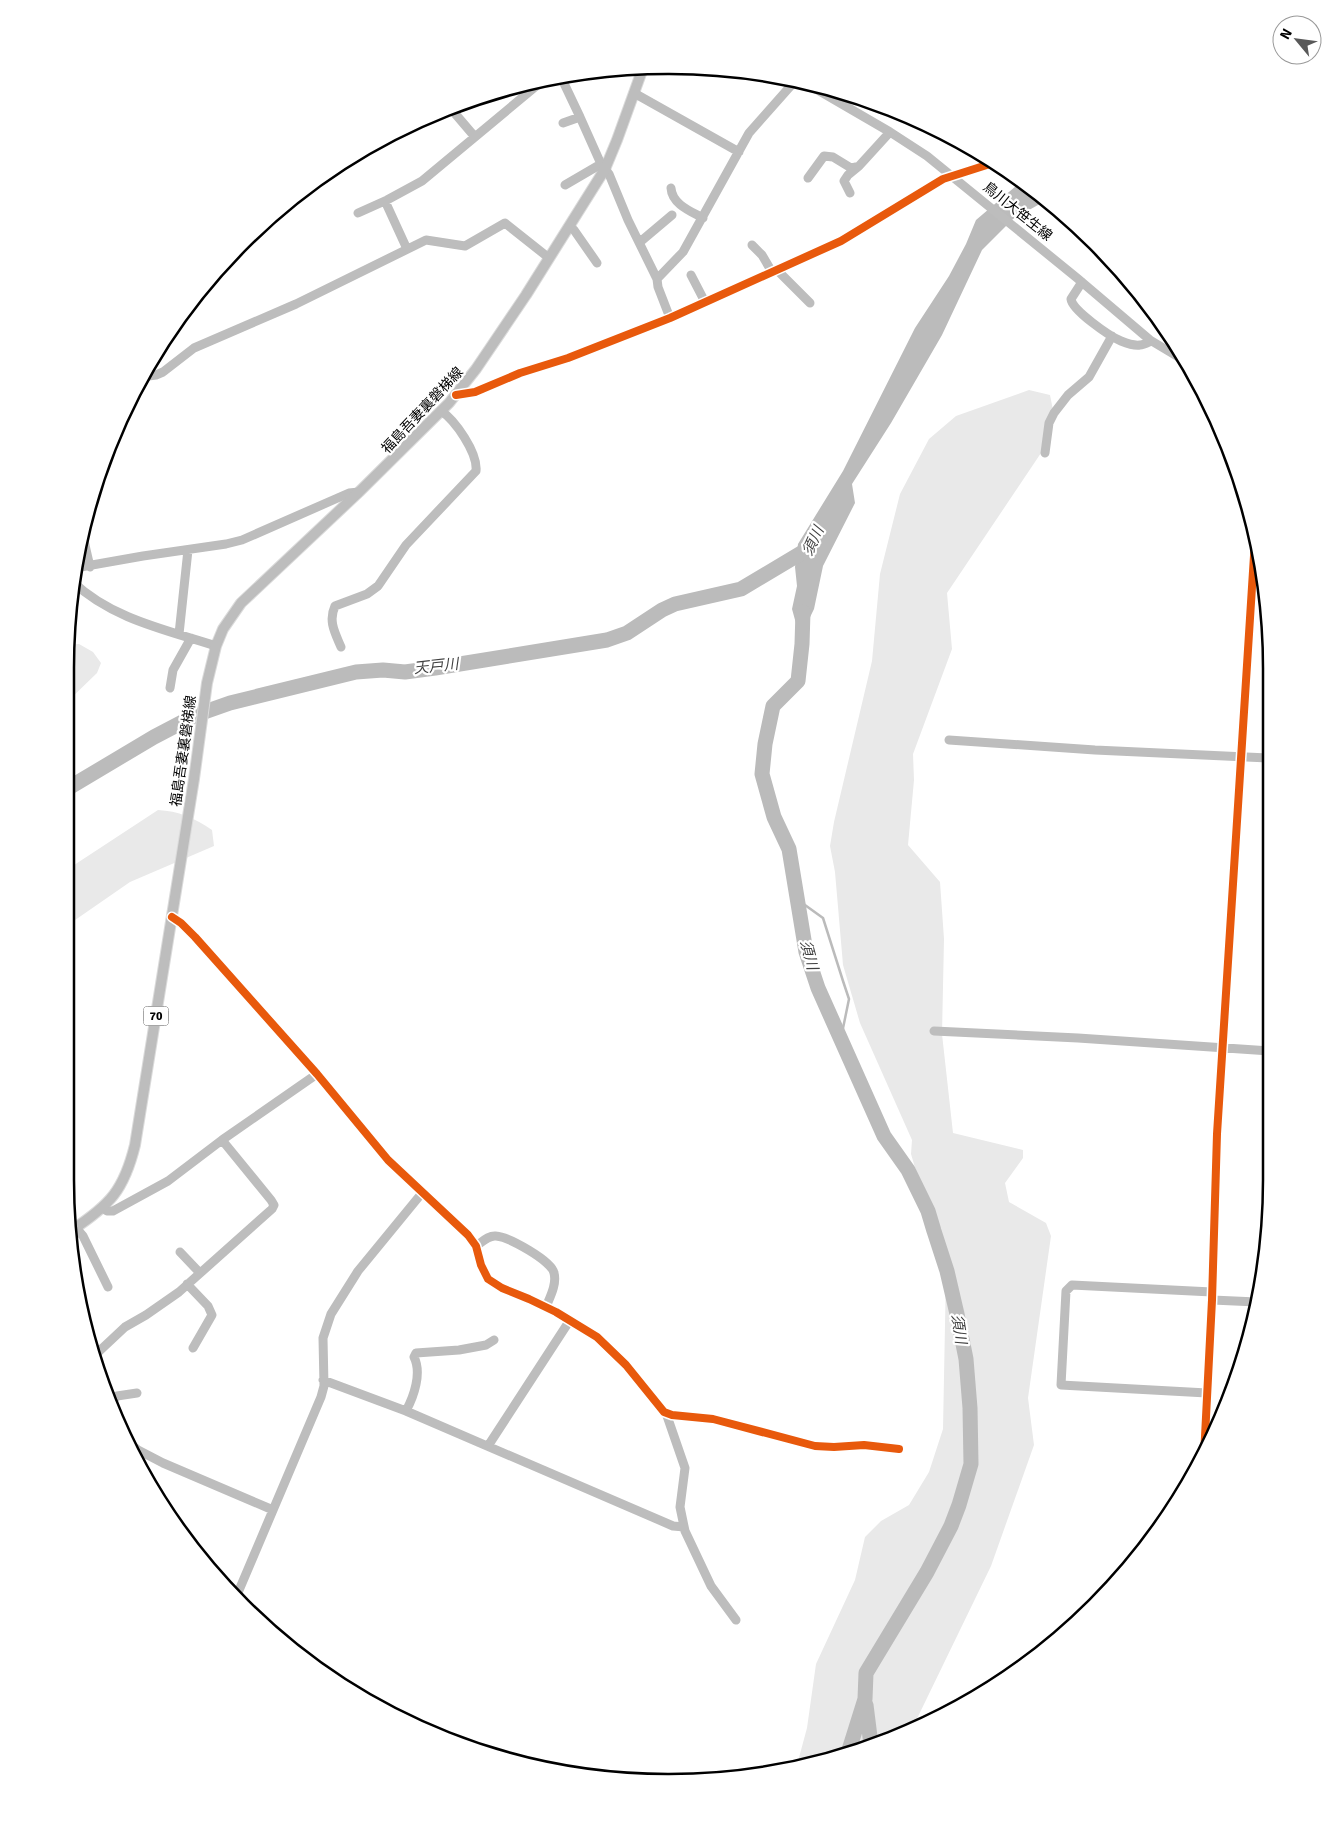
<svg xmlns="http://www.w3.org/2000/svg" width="1337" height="1848" viewBox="0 0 1337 1848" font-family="Signika,'Noto Sans JP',sans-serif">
	<rect width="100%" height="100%" fill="#fff"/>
	<path fill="#e9e9e9" d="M1029,390L1050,395L1053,410L1043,450L947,593L952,649L913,754L914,780L908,845L940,882L944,939L942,1034L953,1133L1023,1150V1158L1005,1183L1009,1202L1046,1223L1051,1236L1028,1398L1034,1445L991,1566L911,1731L900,1737L797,1765L807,1728L816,1664L855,1580L865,1537L881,1521L909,1505L929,1472L943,1429L946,1273L911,1154L912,1140L860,1023L843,965L835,872L830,846L834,822L872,661L880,574L900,494L929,439L956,416Z
		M79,644L93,652L101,663L97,673L65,704V668L67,645Z
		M158,810C178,811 195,818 212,830L214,846L130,882L65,927V871Z"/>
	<path fill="#bbb" d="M1023,182L1036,190L1047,200L1013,219L982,250L942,335L891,423L852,484L855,503L823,566L814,609L800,638L792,609L797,586L795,567L798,544L843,471L915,328L949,276L966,244L976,220L1016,186Z"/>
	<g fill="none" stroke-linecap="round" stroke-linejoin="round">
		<path stroke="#bbb" stroke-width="2.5" d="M798,900L823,918L843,981L849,999L841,1038"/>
		<path stroke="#bbb" stroke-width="15" d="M803,612L802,644L798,681L773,706L765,744L762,774L774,817L789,849L806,952L818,988L884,1136L908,1170L928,1211L934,1231L947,1271L957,1314L966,1359L970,1408L971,1464L959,1505L951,1526L927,1572L866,1673L865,1699L849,1750
			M65,790L154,737L196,715L230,703L356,672L383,670L405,672L435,668L607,640L627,633L662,610L675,604L741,589L808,549
			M866,1705L871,1745"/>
		<g stroke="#dbdbdb" stroke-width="12">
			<path id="major" d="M72,1230C110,1205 124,1190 135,1145L194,779L207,683L216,646L223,629L241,603L359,492L449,403L476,369L526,295L605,169L617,140L643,68"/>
		</g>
		<path stroke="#bdbdbd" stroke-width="9" d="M561,77L580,117L563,123
			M804,82L890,132L927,156L1077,278L1150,340L1180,358
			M634,93L739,152
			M452,110L475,137
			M580,117L601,164L609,174L628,220L657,279L658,287L670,318
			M808,178L824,156L833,157L851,168L859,166L890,132
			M565,185L601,164
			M671,188C672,204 690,211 703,218
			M850,193L844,181L848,175L859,166
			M385,201L407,249
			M358,213L387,200L422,181L541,82
			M569,226L574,230L597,263
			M640,242L672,215
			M752,245L762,255L772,272
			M777,270L810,303
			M691,275L705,302
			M657,279L683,252L749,133L795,81
			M1082,282L1071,299C1072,310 1109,336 1121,341C1126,343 1134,346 1140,345C1144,345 1147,343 1151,341
			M141,377L156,375L163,372L194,348L296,304L426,240L465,246L505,223L549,258
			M456,395L475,392L520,373L568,358L670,318L841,241L943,179L993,163
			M1045,453L1049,423L1054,413L1068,395L1089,377L1112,336
			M82,532L90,567
			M75,568L143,556L226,544L242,540L349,493L359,492
			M73,582C112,619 167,630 216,646
			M179,634L188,550
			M341,647C335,633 328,621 335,606L367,594L378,586L406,545L476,471C478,453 455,420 441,411
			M170,688L173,670L191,638
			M949,740L1095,750L1268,758
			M172,917L181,923L195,937L317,1074L388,1160L468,1235L476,1246L481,1265L488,1279L502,1288L529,1299L556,1312L597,1337L626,1365L664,1412L672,1415L713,1419L815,1446L834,1447L864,1445L899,1449
			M934,1031L1078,1038L1270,1051
			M102,1208L107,1211H113L168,1181L222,1140L317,1074
			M70,1221L83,1236L108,1287
			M476,1246C482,1242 489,1235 496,1236C509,1237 552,1261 554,1273C557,1284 550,1297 546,1307
			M180,1252L200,1273
			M187,1284L208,1306L212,1315L193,1348
			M1212,1300L1257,1302
			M93,1357L125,1327L146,1315L179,1292L272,1209L274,1205L271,1200L222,1140
			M323,1380L406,1411L673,1526L684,1527
			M1207,1393L1061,1385L1066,1291L1072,1285L1212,1292
			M109,1406L117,1396L137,1393
			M406,1411C414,1396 422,1373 414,1357L416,1353L459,1350L486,1345L494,1340
			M666,1413L685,1468L680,1507L685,1531L711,1586L736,1620
			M128,1442L138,1450L163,1463L273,1510
			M488,1446L570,1320
			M1204,1456L1212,1300L1217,1134L1255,540
			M237,1595L321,1397L324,1386L323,1338L331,1314L358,1271L422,1193"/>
		<use href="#major" stroke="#bdbdbd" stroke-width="10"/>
		<g stroke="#fff" stroke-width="11">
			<path id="cycleway" d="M456,395L475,392L520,373L568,358L670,318L841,241L943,179L993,163
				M172,917L181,923L195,937L317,1074L388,1160L468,1235L476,1246L481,1265L488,1279L502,1288L529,1299L556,1312L597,1337L626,1365L664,1412L672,1415L713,1419L815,1446L834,1447L864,1445L899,1449
				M1204,1456L1212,1300L1217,1134L1255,540"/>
		</g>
		<use href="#cycleway" stroke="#e8590c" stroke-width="8"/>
	</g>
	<g text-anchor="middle" stroke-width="4.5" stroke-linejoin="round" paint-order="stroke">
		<rect fill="#fff" stroke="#4c4c4c" stroke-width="1" x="143.5" y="1006.5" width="25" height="19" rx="4"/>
		<g font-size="12" font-weight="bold" fill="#000">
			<text x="156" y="1020">70</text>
		</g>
		<g font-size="14" fill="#000" stroke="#fff">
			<text transform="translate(1018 211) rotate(39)" y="5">鳥川大笹生線</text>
			<text transform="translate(422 410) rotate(-47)" y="5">福島吾妻裏磐梯線</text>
			<text transform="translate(183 751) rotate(-82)" y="5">福島吾妻裏磐梯線</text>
		</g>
		<g font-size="15" font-style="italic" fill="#3f3f3f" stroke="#fff">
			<text transform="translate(813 541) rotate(-65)" y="5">須川</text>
			<text transform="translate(436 666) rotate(-6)" y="5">天戸川</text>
			<text transform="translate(809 955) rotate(75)" y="5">須川</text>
			<text transform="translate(959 1329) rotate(81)" y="5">須川</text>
		</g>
	</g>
	<path d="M0 0H1337V1848H0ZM668 74H669A594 594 0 0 1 1263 668V1180A594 594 0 0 1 669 1774H668A594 594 0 0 1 74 1180V668A594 594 0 0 1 668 74Z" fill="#fff" fill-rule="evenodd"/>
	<path fill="none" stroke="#000" stroke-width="2.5" d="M668 74H669A594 594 0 0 1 1263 668V1180A594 594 0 0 1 669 1774H668A594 594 0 0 1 74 1180V668A594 594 0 0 1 668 74Z"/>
	<g transform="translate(1297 40) rotate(299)"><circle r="24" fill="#ffffff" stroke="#999999"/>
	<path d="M0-4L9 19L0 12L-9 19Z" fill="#595959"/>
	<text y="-8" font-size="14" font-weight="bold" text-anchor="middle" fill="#000000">N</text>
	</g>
</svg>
